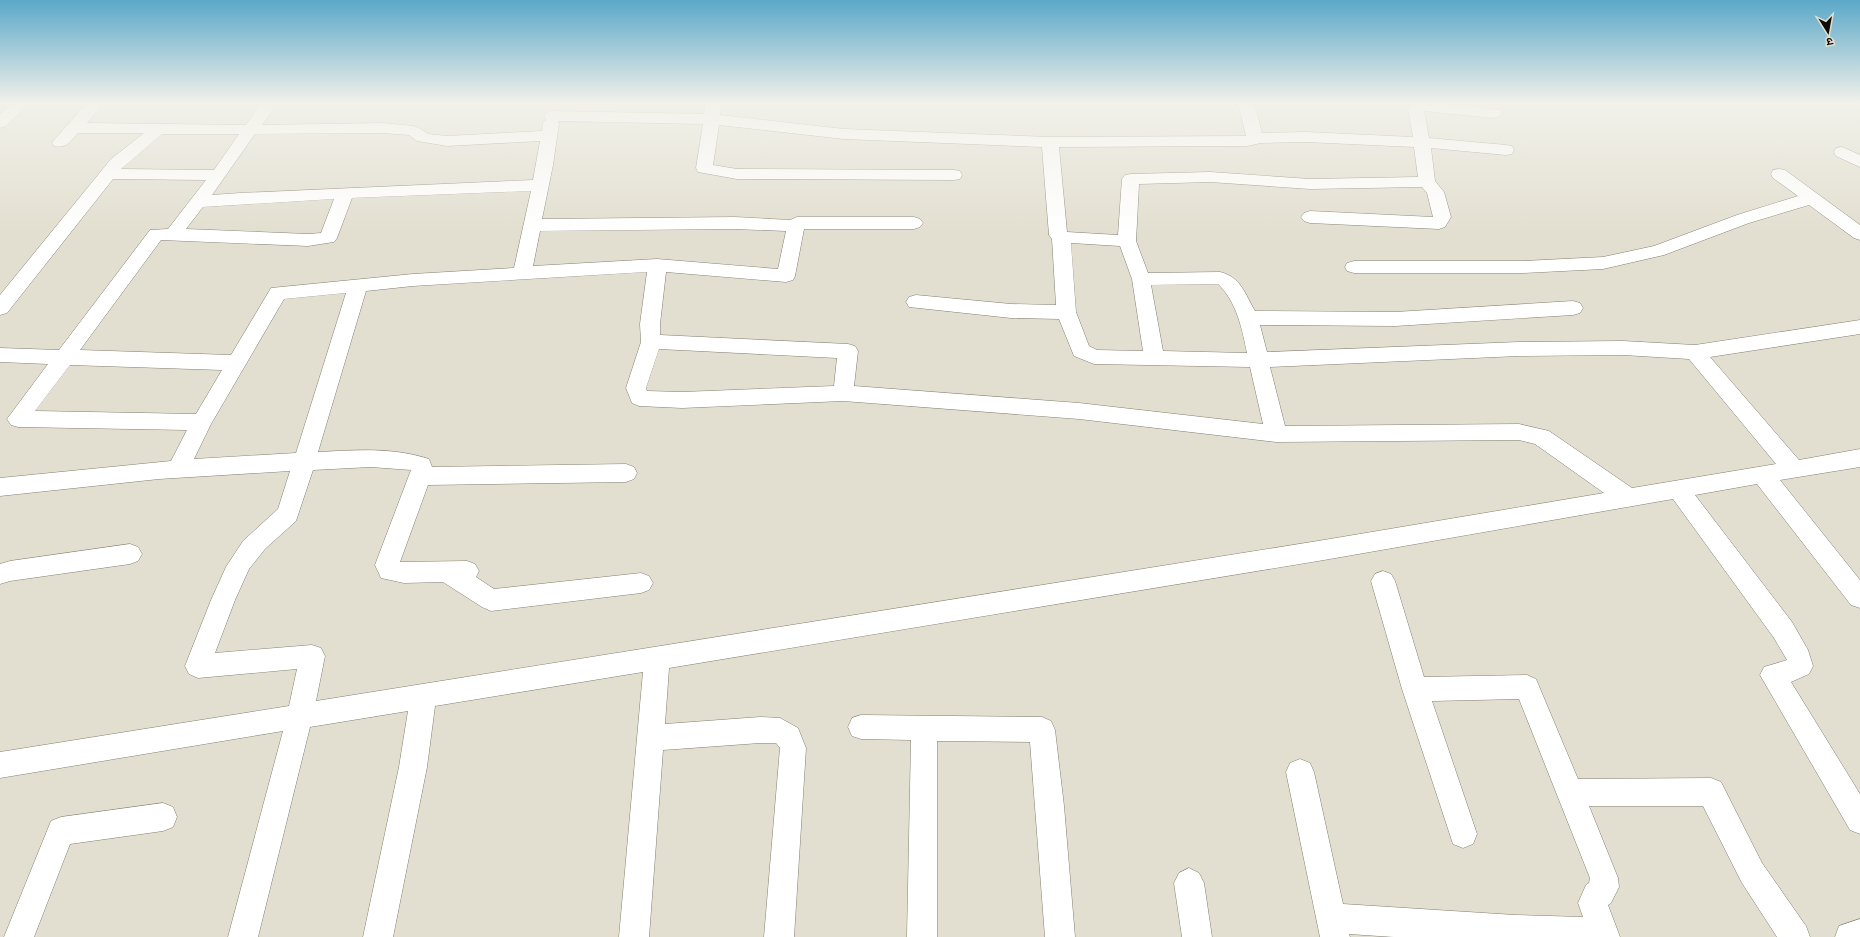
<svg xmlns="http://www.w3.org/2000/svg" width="1860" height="937" viewBox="0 0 1860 937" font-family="'Crimson Pro','Noto Sans Devanagari',serif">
	<rect width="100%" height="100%" fill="#e2dfd0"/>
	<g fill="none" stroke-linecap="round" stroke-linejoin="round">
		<g stroke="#838072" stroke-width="1">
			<path id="minor" d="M12,103H29L6,126L0,128V114Z
				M87,103H104L87,123L246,125L261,103H277L262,125L383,123L413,126L419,128L428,134L447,136L542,131L543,123L546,119L544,116L546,113L552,111L704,114L705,103H721L720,115L844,129L1050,137L1246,136L1238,103H1254L1262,133L1306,132L1413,137L1408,110L1413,103H1439L1500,110L1502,113L1500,116L1494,118L1424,111L1429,138L1506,145L1512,146L1514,150L1512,154L1506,155L1431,148L1435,181L1444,192L1451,217L1445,227L1439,229L1310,223L1304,221L1301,217L1304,213L1310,211L1433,217L1427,193L1422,187L1310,189L1210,182L1139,184L1136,241L1148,273L1220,272C1241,277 1245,294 1255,311L1395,312L1573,301L1580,303L1583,308L1580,313L1573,315L1395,326L1260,325L1267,352L1519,342L1623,341L1695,345L1860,320V334L1710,357L1799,460L1860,449V467L1780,480L1860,580V608L1851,605L1757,484L1695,495L1792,622L1808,650L1813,666L1809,674L1791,682L1860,794V834L1850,830L1760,675L1764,667L1787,660L1774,638L1673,499L1324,560L669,668L665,724L760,717L780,718L798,728L806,748L794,937H764L780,748L776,743H760L663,750L649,937H619L643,672L435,706L427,767L393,937H363L399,767L408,711L310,727L258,937H228L283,731L0,778V752L289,706L297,669L198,678L189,674L185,666L211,600L226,567L243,541L278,509L290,471L159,479L0,496V478L171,461L187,430L18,427L11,425L7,419L48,364L0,362V348L59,350L150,230L168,229L206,180L113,179L7,313L0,315V295L111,159L144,133H78C71,141 66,149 54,146L52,143L54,140ZM558,121L703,124L696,168L698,172L737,179L954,180L960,179L962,175L960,171L954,170L737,169L713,165L719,125L844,139L1042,147L1049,235L1052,239L1056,305L1011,304L916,295L909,297L906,302L909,307L1011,318L1059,319L1074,356L1094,364L1250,367L1263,424L1079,403L854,386L858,351L855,346L848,344L660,335V324L666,272L786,282L793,280L795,276L804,229H914L920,227L923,223L920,219L914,217H797L790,220L735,217L542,219L553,165L559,123ZM383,133L409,135L417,141L447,146L540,141L533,180L240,193L212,195L255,134ZM162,134H239L214,170L121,169ZM1306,142L1414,147L1418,177L1310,179L1210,172L1131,174L1125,175L1122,179L1118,235L1067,232L1059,147L1247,146L1261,143ZM531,191L514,268L413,274L271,288L231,355L80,350L161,240L308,246L334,242L337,238L352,198ZM334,199L321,233L308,234L186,229L203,207ZM735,229L786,231L778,269L657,259L533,266L540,231ZM1071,243L1120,246L1132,279L1143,351L1097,350L1089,346L1076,312ZM647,272L640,324L641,342L626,388L632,403L639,406L682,408L843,401L1079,419L1276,442L1519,440L1535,444L1604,493L1324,540L316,701L325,656L321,648L312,645L215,653L235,600L249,569L265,549L296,521L313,470L371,467L411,470L375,565L381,578L404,583L443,582L482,607L491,611L641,593L649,590L653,583L649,576L641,573L494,589L476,577L479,571L475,564L467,561L400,562L428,485L626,482L634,479L637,473L634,467L626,464L432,467L429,459C392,447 356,450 318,452L366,291L413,286ZM1218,284C1237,302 1242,329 1247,353L1163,351L1151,285ZM346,293L296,453L194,459L211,424L284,299ZM659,349L837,358L834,386L682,392L647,391L646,388ZM1623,355L1689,359L1776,464L1632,488L1549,431L1519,424L1285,426L1270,367L1519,356ZM70,365L222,370L196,414L35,411Z
				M1842,147L1860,155V167L1836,156L1834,152L1836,148Z
				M1779,169L1785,170L1860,225V240L1854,238L1809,205L1749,223L1664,255L1603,269L1523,273H1354L1347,271L1345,267L1347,263L1354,261H1523L1603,257L1654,246L1737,215L1798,196L1773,178L1771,174L1773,170Z
				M130,544L138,547L142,554L138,561L130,564L10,581L0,584V564L10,561Z
				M1383,571L1391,574L1395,581L1424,677L1527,675L1536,679L1578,779L1711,778L1721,782L1762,863L1806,926L1810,937H1777L1742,883L1703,806H1589L1618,878L1619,887L1611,903L1608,905L1620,937H1394L1349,934L1350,937H1320L1286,772L1290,763L1300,759L1310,763L1314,772L1343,904L1515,915L1583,917L1578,903L1586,885L1589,883L1590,878L1519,699L1432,701L1477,834L1473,844L1463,848L1453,844L1402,689L1371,581L1375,574Z
				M861,715L1042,717L1051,721L1055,730L1064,806L1075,937H1045L1030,742L937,741V937H907L911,740L861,739L852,736L848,727L852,718Z
				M163,803L173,807L177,817L173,827L163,831L70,844L34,937H4L51,821L61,817Z
				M1189,868L1199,873L1204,883L1212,937H1182L1174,883L1179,873Z
				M1860,919V937H1835L1839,926Z"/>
		</g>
		<use href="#minor" fill="#fff" fill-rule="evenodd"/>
	</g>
	<linearGradient id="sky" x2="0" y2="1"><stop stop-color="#5ba8c8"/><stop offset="0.44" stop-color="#f2f1ea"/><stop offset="1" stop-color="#f2f1ea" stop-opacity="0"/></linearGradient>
	<rect width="1860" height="234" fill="url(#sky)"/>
	<g transform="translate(1828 32) rotate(169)" stroke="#e2dfd0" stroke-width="3" paint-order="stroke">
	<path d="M0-3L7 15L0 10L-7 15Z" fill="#0d0c07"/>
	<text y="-6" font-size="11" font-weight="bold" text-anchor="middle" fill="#0d0c07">उ</text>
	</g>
</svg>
